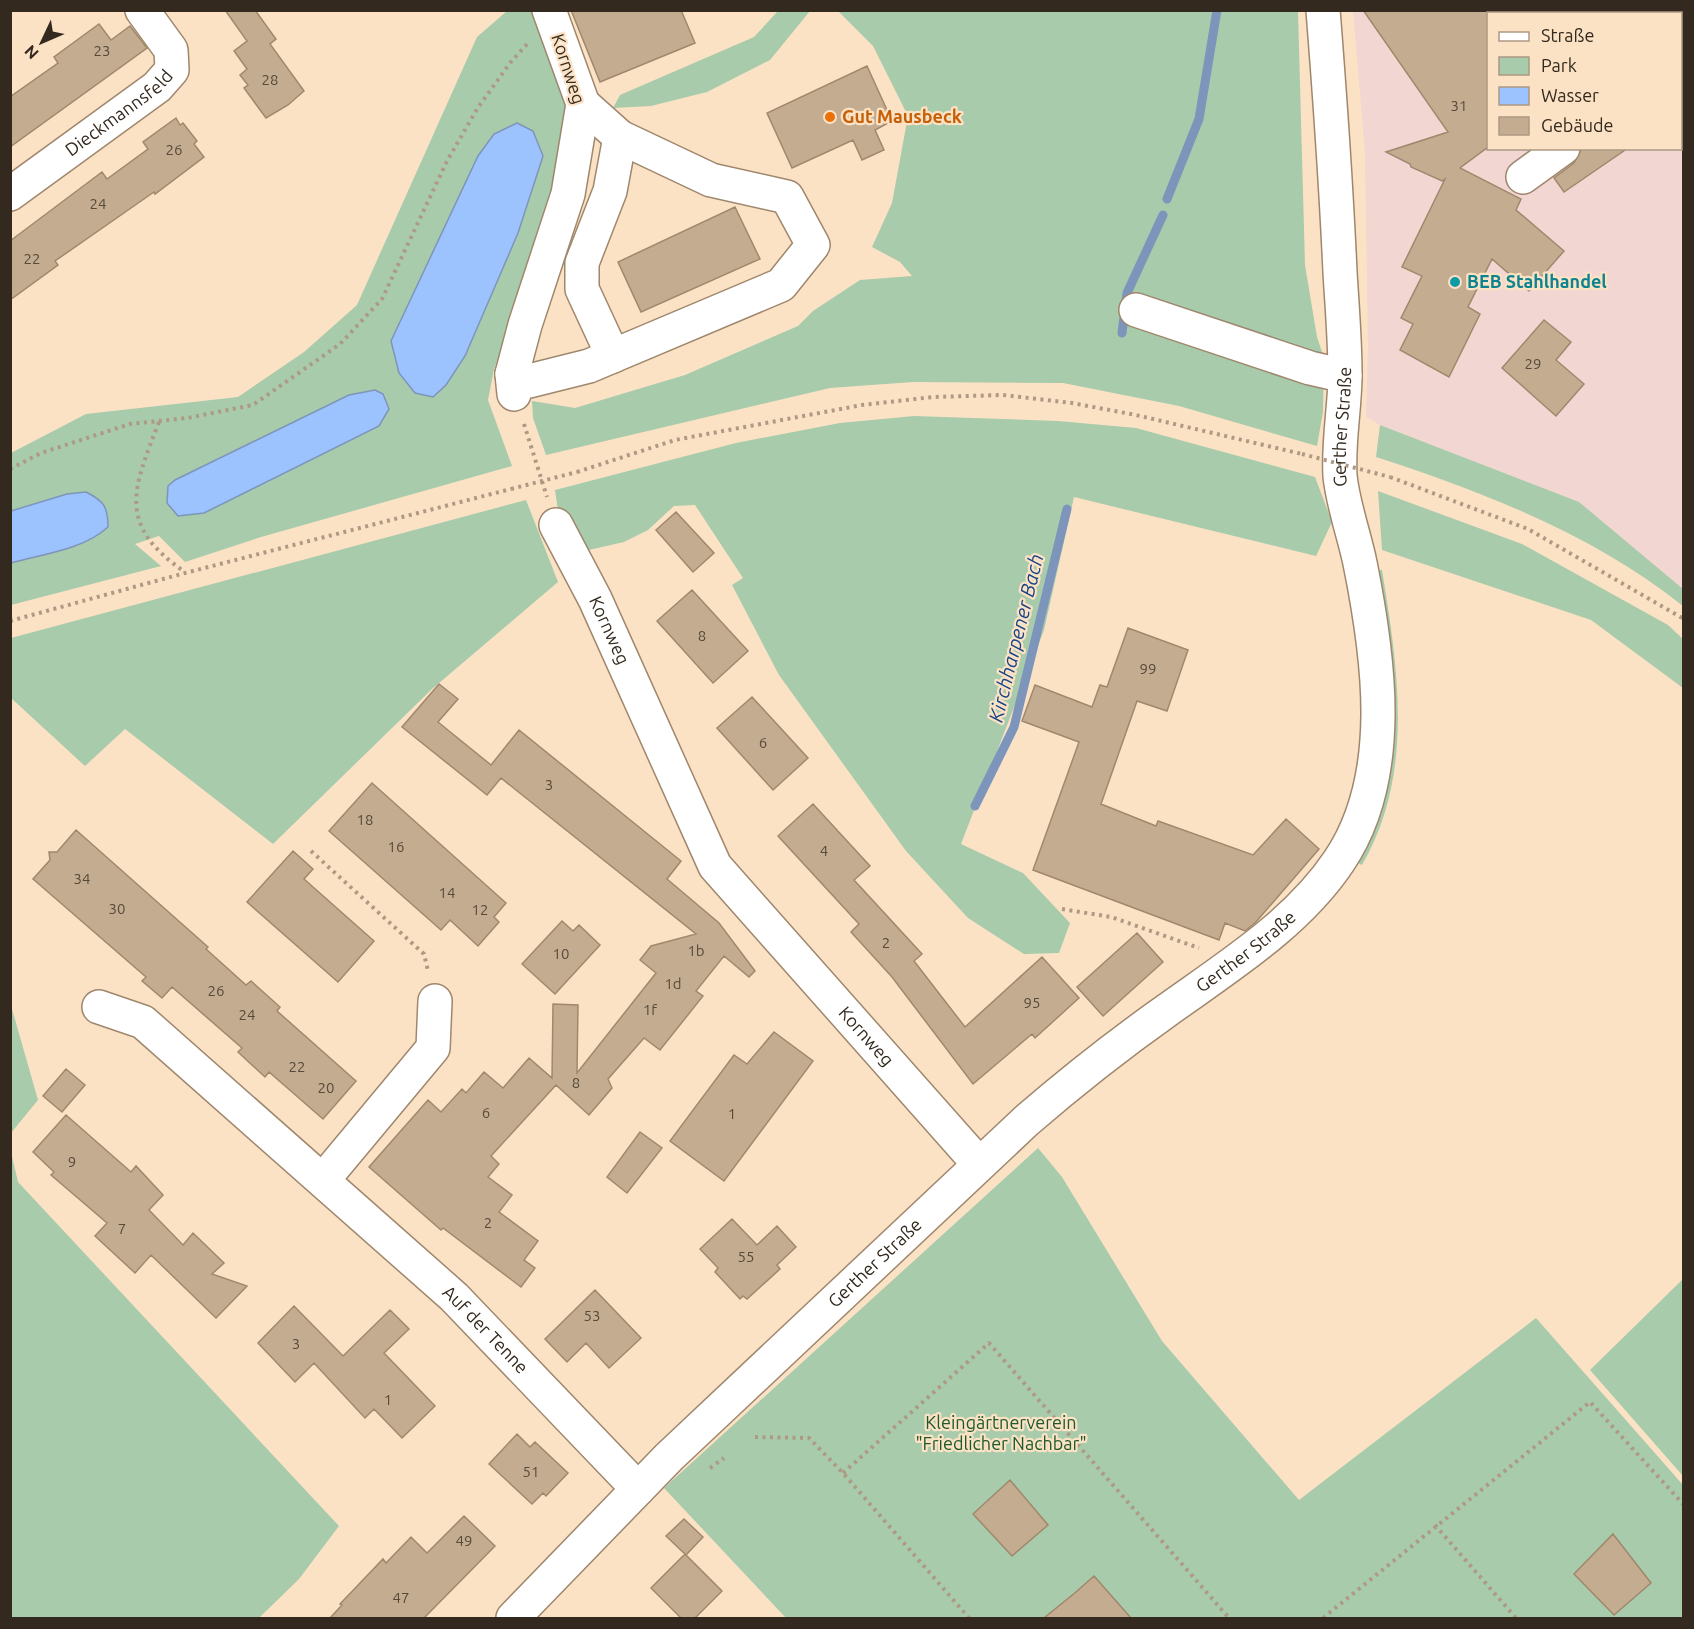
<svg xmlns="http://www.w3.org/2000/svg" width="1694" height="1629" viewBox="0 0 1694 1629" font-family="Ubuntu,sans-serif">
	<rect width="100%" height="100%" fill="#fce2c5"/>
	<path fill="#f1d6d2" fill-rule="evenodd" d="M1353,11H1683V590L1573,500L1380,425L1366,417L1368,349L1365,153ZM1488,14H1680V148H1488Z"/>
	<path fill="#a7cbab" d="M507,11H537L570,101L565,155L535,264L494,369L488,400L512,466L261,537L185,562L159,536L135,544L161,566L11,605V453L86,414L238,397L304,352L357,305L477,37Z
		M778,11H810L770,60L707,92L651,106L613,108L620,95L754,37Z
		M838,11H1298L1305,265L1317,337L1324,358L1323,412L1317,446L1179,406L1063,383L913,382L830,388L546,455L533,418L532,401L575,408L685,375L798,326L813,311L860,280L912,276L900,262L872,247L892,203L908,116L873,46Z
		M914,416L1058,421L1136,428L1315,477L1332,522L1316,556L1074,497L1044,630L961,844L1023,873L1070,923L1059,953L1024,954L968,918L906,851L779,675L732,585L743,578L695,505L674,506L648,530L624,542L580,552L559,517L555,490L736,443L840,423Z
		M1380,425L1579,502L1683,589V606C1596,536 1482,491 1376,457Z
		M1378,491L1522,544L1668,625L1683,639V688L1591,620L1382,550Z
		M526,500L558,582L432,689L273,844L125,729L85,766L11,698V638Z
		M1376,570H1382C1398,668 1415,774 1362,865L1356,862L1372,833Z
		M10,1002L38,1100L11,1133H10Z
		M10,1148L18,1182L339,1526L299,1579L259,1618H11Z
		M1038,1148L1062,1177L1162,1341L1299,1500L1536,1318L1683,1485V1618H786L664,1488Z
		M1683,1279V1476L1590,1370Z"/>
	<path fill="#9dc3fe" stroke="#7d95bb" stroke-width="1.5" d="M517,123L533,131L543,156L518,233L465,356L446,385L433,397L415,393L399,373L391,341L478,156L494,134Z
		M375,390L383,394L389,409L379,426L204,513L178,516L167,503L168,486L175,480L349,395Z
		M86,492C104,501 108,507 108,527C83,550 42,554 11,563V511L67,494Z"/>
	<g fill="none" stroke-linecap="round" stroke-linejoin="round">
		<path stroke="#7d95bb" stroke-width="9" d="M1167,199L1199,119L1217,10
			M1122,333L1127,293L1163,215
			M975,806L1014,727L1067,509"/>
	</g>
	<path fill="#c4ac90" stroke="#a0886d" stroke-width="1.5" d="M225,10H255L276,39L270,44L304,91L288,105L266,118L244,88L248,85L240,75L247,69L234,51L247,41Z
		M571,10H681L695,43L600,82Z
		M1363,10H1488V147L1460,168L1521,199L1516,210L1564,251L1529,291L1492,259L1468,307L1480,314L1449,377L1400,350L1413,324L1401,318L1422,276L1402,267L1445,179L1442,181L1411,167L1410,164L1386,152L1448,132Z
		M99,24L111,40L130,26L147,48L10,147V97L58,63L54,57Z
		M867,66L892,121L875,130L884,150L862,160L853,140L792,168L767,113Z
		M176,118L180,125L183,123L197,141L194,144L204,157L155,194L154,192L55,261L58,265L10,300V241L102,172L107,179L148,149L143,142Z
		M1582,148H1628L1564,192L1554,178L1574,163Z
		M735,207L760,259L641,312L618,262Z
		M1544,320L1571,342L1556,360L1584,384L1556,416L1502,368Z
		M676,512L714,553L693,572L656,530Z
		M692,590L748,651L713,683L657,621Z
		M1128,628L1188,650L1167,711L1137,701L1101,804L1156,826L1158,821L1253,855L1286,819L1319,849L1256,922L1245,931L1225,923L1219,940L1033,870L1079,742L1022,721L1035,685L1092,707L1100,685L1107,687Z
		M439,684L458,699L438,722L491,765L519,730L681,861L667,879L719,923L755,971L749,977L724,956L696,991L703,996L660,1050L644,1038L608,1079L612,1088L589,1115L556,1085L491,1156L499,1164L488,1177L512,1195L499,1212L538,1241L524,1260L535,1268L521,1287L443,1228L441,1230L369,1167L428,1100L441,1112L462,1089L466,1093L484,1072L503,1088L529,1058L552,1078L553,1004L578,1005L577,1073L656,973L640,960L651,946L696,934L501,778L487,795L402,727Z
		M752,697L808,758L773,790L717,728Z
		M372,783L506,903L494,917L499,922L478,946L450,920L441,930L329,831Z
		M813,804L870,866L854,880L922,954L914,961L965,1027L1042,957L1079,998L1035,1038L1032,1034L973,1084L892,977L851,932L859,924L778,836Z
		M76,830L208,947L206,949L246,985L251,981L280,1007L277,1011L356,1081L323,1119L269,1072L265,1077L238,1052L242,1048L172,987L162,998L142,981L146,977L33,879L50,860L49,852H57Z
		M293,851L313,869L304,879L374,941L338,982L247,902Z
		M562,921L573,931L579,925L600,945L555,994L522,964Z
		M1137,933L1163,962L1103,1016L1077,987Z
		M774,1032L813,1061L724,1181L670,1141L734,1055L747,1064Z
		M66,1069L85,1085L62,1112L43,1096Z
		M66,1115L131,1172L136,1166L163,1195L149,1210L183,1245L193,1233L224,1263L212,1274L247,1286L216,1318L151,1255L135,1273L95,1236L107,1223L51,1175L54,1172L33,1152Z
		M640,1132L662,1148L627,1193L607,1177Z
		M732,1219L757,1245L777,1226L796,1247L777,1265L780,1269L747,1299L743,1296L740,1299L715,1272L718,1268L700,1249Z
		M595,1290L641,1338L609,1368L586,1343L567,1362L545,1339Z
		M294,1306L343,1356L390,1310L409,1329L384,1353L435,1406L402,1438L374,1409L365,1418L314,1363L295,1382L258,1343Z
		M517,1434L530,1447L535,1442L568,1473L546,1496L543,1493L532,1504L489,1464Z
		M1010,1480L1048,1525L1012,1556L973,1514Z
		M464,1516L495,1546L424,1618H330L342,1605L340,1604L383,1559L386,1563L411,1537L427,1553Z
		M684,1519L703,1537L686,1555L722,1591L695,1618H681L651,1588L685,1554L666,1536Z
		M1613,1534L1651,1583L1614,1615L1574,1574Z
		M1094,1576L1131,1618H1044L1076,1592Z"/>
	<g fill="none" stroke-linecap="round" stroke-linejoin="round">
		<g stroke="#9f876d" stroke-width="36">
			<g id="minor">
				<path d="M1680,65L1684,63"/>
				<path d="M1523,177L1563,148"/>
				<path id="s1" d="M10,194L157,87L172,70L171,50L142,10"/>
				<path d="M1136,310L1310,368L1345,376"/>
				<path d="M613,356L582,289V263L610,191L620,137"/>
				<path d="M512,374L529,381L589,366L781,285L813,245L787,197L711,180L620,137L583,104"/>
				<path d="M514,394L512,374L525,325L568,194L583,104L549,10"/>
				<path id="s2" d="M556,525L595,599L715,866L979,1164"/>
				<path id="s3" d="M99,1007L143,1022L454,1297L638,1489"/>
				<path d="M323,1180L433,1048L435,1001"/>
				<path id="s4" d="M513,1618L669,1457L1026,1121C1071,1082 1118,1045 1166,1011C1227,967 1297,924 1339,861C1396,777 1379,657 1360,563C1354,534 1343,505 1340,476C1338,439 1345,409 1345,374C1345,340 1342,306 1340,272C1336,184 1330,98 1323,10"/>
			</g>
		</g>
		<path stroke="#ae9a84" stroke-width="4" stroke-dasharray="3 4.5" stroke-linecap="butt" d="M159,422C133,489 116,525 185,572
			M524,424L547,497
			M10,469L41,453L130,424L187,418L253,405L340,344L382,299L447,161L477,109L510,63L528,43
			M577,472L675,440L862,405L933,397L1003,395L1072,403L1136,415L1302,454
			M1390,477L1528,529L1684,619
			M10,621L185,573L511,489
			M311,851L424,954L428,971
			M1062,909L1111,917L1199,948
			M755,1437L809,1438L843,1473L969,1618
			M710,1468L724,1458
			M843,1473L989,1343L1229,1618
			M1435,1525L1516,1618
			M1323,1618L1590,1402L1684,1505"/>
		<use href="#minor" stroke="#fff" stroke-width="33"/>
		<path stroke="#ae9a84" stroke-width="4" stroke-dasharray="3 4.5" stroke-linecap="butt" d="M1302,454L1390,477
			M511,489L577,472"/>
	</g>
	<circle fill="#e8710a" stroke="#fce2c5" stroke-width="2" cx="830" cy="117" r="6"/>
	<circle fill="#0f9aa8" stroke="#fce2c5" stroke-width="2" cx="1455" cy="282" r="6"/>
	<g text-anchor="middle" stroke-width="4.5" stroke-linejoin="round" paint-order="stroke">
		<g font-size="15" fill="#574a3a">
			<text x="102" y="56">23</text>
			<text x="270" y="85">28</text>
			<text x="1459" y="111">31</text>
			<text x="174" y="155">26</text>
			<text x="98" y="209">24</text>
			<text x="32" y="264">22</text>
			<text x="1533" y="369">29</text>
			<text x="702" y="641">8</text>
			<text x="1148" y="674">99</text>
			<text x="763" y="748">6</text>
			<text x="549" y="790">3</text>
			<text x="365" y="825">18</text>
			<text x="396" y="852">16</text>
			<text x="824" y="856">4</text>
			<text x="82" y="884">34</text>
			<text x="447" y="898">14</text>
			<text x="117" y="914">30</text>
			<text x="480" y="915">12</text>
			<text x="886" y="948">2</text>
			<text x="696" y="956">1b</text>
			<text x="561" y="959">10</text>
			<text x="673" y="989">1d</text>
			<text x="216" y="996">26</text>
			<text x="1032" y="1008">95</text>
			<text x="650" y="1015">1f</text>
			<text x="247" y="1020">24</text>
			<text x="297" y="1072">22</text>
			<text x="576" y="1088">8</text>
			<text x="326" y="1093">20</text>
			<text x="486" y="1118">6</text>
			<text x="732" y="1119">1</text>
			<text x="72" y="1167">9</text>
			<text x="488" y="1228">2</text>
			<text x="122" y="1234">7</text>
			<text x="746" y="1262">55</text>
			<text x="592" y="1321">53</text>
			<text x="296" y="1349">3</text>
			<text x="388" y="1405">1</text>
			<text x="531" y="1477">51</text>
			<text x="464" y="1546">49</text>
			<text x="401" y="1603">47</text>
		</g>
		<g font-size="18" fill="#33291e" stroke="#fce2c5">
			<text transform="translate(568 69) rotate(72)" y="6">Kornweg</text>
			<text dy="6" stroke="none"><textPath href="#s1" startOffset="136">Dieckmannsfeld</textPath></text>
			<text dy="6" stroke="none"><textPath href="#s4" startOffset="1568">Gerther Straße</textPath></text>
			<text dy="6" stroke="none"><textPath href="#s2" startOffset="118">Kornweg</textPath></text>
			<text dy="6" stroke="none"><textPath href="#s4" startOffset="992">Gerther Straße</textPath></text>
			<text dy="6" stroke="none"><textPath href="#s2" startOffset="604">Kornweg</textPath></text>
			<text dy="6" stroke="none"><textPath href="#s4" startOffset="507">Gerther Straße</textPath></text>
			<text dy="6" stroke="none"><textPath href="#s3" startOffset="507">Auf der Tenne</textPath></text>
		</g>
		<g font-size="18" font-weight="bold" fill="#c56008" stroke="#fce2c5" text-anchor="start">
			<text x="842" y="123">Gut Mausbeck</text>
		</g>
		<g font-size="18" font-weight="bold" fill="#0d838f" stroke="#fce2c5" text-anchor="start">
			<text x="1467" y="288">BEB Stahlhandel</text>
		</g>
		<g font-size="18" fill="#1c5a2b" stroke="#fce2c5">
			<text x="1001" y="1429">Kleingärtnerverein<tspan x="1001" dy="21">"Friedlicher Nachbar"</tspan></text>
		</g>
		<g font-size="20" font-style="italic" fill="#174487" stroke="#fce2c5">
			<text transform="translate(1016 638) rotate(-76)" y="7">Kirchharpener Bach</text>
		</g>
	</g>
	<rect width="1694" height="1629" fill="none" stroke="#33291e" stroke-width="24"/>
	<rect x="1487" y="12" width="195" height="138" fill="#fce2c5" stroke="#ac9882" stroke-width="1.5"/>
	<rect x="1499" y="32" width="30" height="9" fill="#ffffff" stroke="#ac9882" stroke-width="1.5"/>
	<text x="1541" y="42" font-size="18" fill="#33291e">Straße</text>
	<rect x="1499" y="57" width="30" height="18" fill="#a7cbab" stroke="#ac9882" stroke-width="1.5"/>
	<text x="1541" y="72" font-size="18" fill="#33291e">Park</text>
	<rect x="1499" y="87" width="30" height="18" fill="#9dc3fe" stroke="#ac9882" stroke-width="1.5"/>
	<text x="1541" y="102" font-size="18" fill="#33291e">Wasser</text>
	<rect x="1499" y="117" width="30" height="18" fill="#c4ac90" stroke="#ac9882" stroke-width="1.5"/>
	<text x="1541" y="132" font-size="18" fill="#33291e">Gebäude</text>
	<g transform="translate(42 42) rotate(226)" stroke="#fce2c5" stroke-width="4.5" paint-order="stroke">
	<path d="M0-4.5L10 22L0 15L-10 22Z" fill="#33291e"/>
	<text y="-9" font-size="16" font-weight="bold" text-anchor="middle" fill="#33291e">N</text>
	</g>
</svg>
